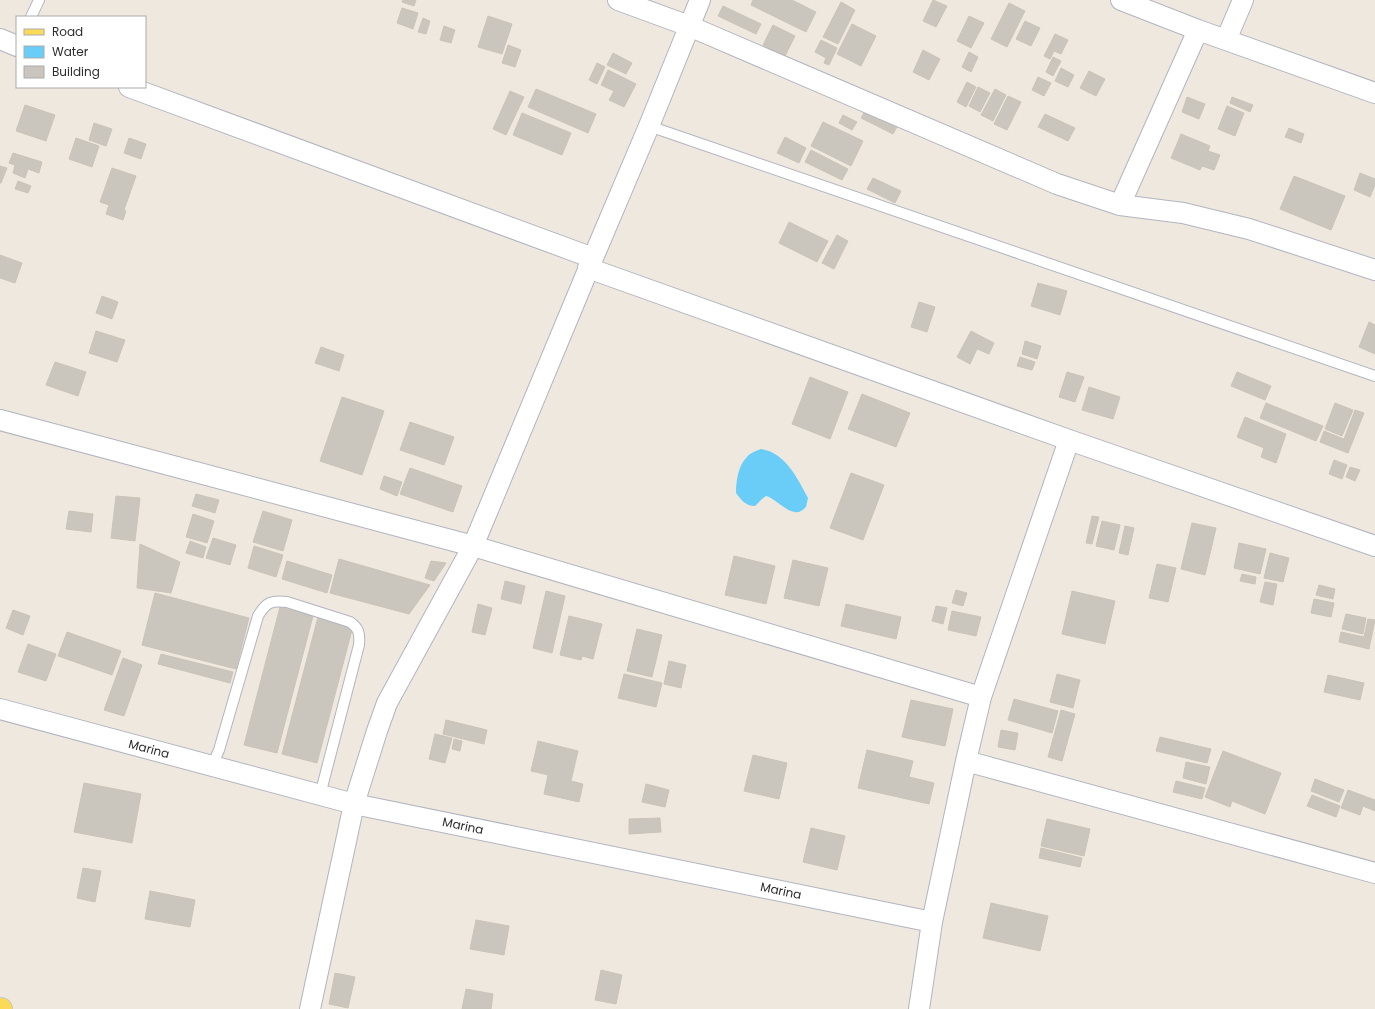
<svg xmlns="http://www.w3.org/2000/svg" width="1375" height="1009" viewBox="0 0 1375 1009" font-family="Poppins,sans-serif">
	<rect width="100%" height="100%" fill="#efe8de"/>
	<path fill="#6acdf7" d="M761,449C785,452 798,479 808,498L806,507C804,509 800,512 798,512C788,514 775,498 766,496L762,499L755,506C746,506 741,500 736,493C736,482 738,465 747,457C750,453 756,451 761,449Z"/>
	<path fill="#cac5bd" stroke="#cbc4b7" d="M403,0H416L414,6L402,2Z
		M753,0H792L816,12L806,32L751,5Z
		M933,0L947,6L936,27L923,21Z
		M841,2L855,10L838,44L823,37Z
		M1009,3L1025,11L1007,47L991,39Z
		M723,6L761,24L756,34L718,16Z
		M402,8L418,13L413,29L397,23Z
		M488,16L512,24L502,54L478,47Z
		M969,16L984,23L971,48L957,41Z
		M423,18L430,21L426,34L418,32Z
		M1025,21L1040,28L1031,46L1016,39Z
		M852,24L876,36L861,66L837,54Z
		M773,25L795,36L785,56L763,45Z
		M444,26L455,30L451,43L440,40Z
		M1055,34L1068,40L1061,54L1054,51L1050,59L1044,56Z
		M821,40L837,48L829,65L824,63L826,58L815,52Z
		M508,45L521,50L515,67L502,63Z
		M923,50L940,59L929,80L913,72Z
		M969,52L978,57L971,72L962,67Z
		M613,53L632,63L626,74L607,65Z
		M1053,57L1061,61L1053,76L1046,72Z
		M597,63L605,67L597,84L589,80Z
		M1061,68L1074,75L1068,87L1055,81Z
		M608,70L636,84L624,107L609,100L614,91L601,85Z
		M1089,71L1105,79L1096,96L1080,88Z
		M1038,77L1051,83L1044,96L1032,90Z
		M967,82L976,87L966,107L957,102Z
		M978,87L990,93L980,112L969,106Z
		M536,89L596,114L588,133L528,107Z
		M995,89L1006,95L993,121L981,115Z
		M510,91L524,97L506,135L493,129Z
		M1008,96L1021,102L1007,130L994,124Z
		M1187,97L1205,104L1199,119L1182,112Z
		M1232,97L1253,105L1250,112L1230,103Z
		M25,105L55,115L46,141L16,131Z
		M1227,106L1244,113L1235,136L1218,129Z
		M865,111L897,127L893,134L861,118Z
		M522,113L571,133L562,155L513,135Z
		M1045,114L1075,128L1068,141L1038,127Z
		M843,115L857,122L852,130L839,123Z
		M823,122L863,141L851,166L811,146Z
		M94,123L112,129L106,146L89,140Z
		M1289,128L1304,134L1301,143L1285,137Z
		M1181,134L1210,146L1208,151L1220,155L1214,170L1202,166L1200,170L1171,158Z
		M785,137L806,148L799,163L777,153Z
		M76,138L99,146L92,167L69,159Z
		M129,138L146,144L141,159L124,153Z
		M811,150L848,169L842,180L805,162Z
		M13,153L42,162L39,173L28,169L25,178L13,173L15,165L9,163Z
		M0,166L7,168L1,183H0Z
		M112,168L136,176L124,210L126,211L123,220L106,214L109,205L100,202Z
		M1360,173L1375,179V185L1370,197L1354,190Z
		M1294,176L1345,196L1331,230L1280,209Z
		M873,178L901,191L895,203L867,189Z
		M18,181L31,186L28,193L15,189Z
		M789,222L828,241L817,262L779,243Z
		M837,235L848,241L834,269L822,263Z
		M0,255L22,263L15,283L0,278Z
		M1038,283L1067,291L1060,315L1031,306Z
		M102,296L118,302L112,319L96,313Z
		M919,302L935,307L927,332L911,327Z
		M1369,322L1375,325V354L1359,347Z
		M96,331L125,340L117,362L89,353Z
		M971,331L994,343L989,354L977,349L970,364L957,357Z
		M1025,341L1041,346L1037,359L1022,354Z
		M321,347L344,355L339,371L315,363Z
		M1020,357L1035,362L1032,370L1017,366Z
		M55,362L86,372L78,396L46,385Z
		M1067,372L1084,377L1075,402L1059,397Z
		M1237,372L1271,386L1265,400L1231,386Z
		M810,377L848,392L830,439L792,424Z
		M1089,387L1120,397L1113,419L1082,410Z
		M862,394L910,413L896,447L848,429Z
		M342,397L384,411L362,475L320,461Z
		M1266,403L1323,426L1316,441L1260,418Z
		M1335,403L1353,410L1342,436L1325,429Z
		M1355,410L1364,413L1348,453L1320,442L1324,431L1344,439Z
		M1245,417L1286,434L1276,463L1261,457L1264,448L1237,437Z
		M410,422L454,437L444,465L400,450Z
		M1334,460L1347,465L1342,479L1329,474Z
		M1350,467L1360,470L1355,481L1346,477Z
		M410,468L462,486L453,512L400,494Z
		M851,473L884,485L863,540L830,528Z
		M384,476L402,482L397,496L380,489Z
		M196,494L219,500L215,513L192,506Z
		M116,496L140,498L135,541L111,538Z
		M69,511L93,514L91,532L66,529Z
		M263,511L292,520L283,551L253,542Z
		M193,514L214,521L207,543L186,537Z
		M1092,516L1099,517L1092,544L1086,543Z
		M1102,521L1120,525L1114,550L1096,546Z
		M1192,523L1216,528L1205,575L1181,569Z
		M1125,526L1134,528L1128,555L1119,553Z
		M213,538L236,545L230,565L206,558Z
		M190,541L206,547L203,558L186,553Z
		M1239,543L1266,549L1260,574L1234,568Z
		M140,544L180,562L171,593L137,588Z
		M254,546L283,555L276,577L248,568Z
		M1270,553L1289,558L1283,582L1264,578Z
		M734,556L775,566L766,604L725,595Z
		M339,559L430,585L409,614L330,593Z
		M793,560L828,568L819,606L784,598Z
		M287,561L332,575L327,593L282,579Z
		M431,561L446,563L434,581L425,578Z
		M1157,564L1176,568L1168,602L1149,598Z
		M1242,574L1256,577L1255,584L1240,581Z
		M505,581L525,586L521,604L501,599Z
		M1265,582L1277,584L1273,605L1260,602Z
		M1319,585L1335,589L1333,599L1316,595Z
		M956,590L967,593L963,606L952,603Z
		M546,591L565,596L552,653L533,648Z
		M1072,591L1115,601L1105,644L1062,634Z
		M155,593L249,618L236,669L142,645Z
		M1314,599L1334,603L1331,617L1311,613Z
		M478,604L492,608L485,635L472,632Z
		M846,604L901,617L896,639L841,626Z
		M936,606L947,608L943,624L932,621Z
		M280,607L313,616L277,753L244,745Z
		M13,610L30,616L23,635L6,628Z
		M952,611L981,617L976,636L948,630Z
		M1346,614L1366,618L1363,634L1342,629Z
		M569,616L602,624L593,659L582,656L581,660L560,655Z
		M318,617L353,626L317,763L282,754Z
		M1368,619L1375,620L1369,649L1339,642L1341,632L1364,637Z
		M637,629L662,635L652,677L627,671Z
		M67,632L121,651L112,675L58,656Z
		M28,644L56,654L46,681L18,672Z
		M161,654L233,672L230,683L158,664Z
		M123,658L142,665L124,716L104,710Z
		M669,661L686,665L681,688L664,684Z
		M624,674L662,683L656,707L618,698Z
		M1057,674L1080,680L1073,708L1050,702Z
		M1328,675L1364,683L1360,700L1324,692Z
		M1014,699L1058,711L1052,733L1008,720Z
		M911,700L953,709L945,746L902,737Z
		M1061,710L1075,714L1062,761L1048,757Z
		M446,720L487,730L484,744L443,734Z
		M1001,730L1018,733L1015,750L998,747Z
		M435,734L452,738L445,763L429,759Z
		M1160,737L1211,749L1207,763L1156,751Z
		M454,739L462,741L460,751L452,749Z
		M538,741L578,751L571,781L583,784L579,802L544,794L548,775L531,771Z
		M867,750L913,761L909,777L934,783L929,804L858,788Z
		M1223,751L1281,773L1265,814L1232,801L1230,807L1205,797Z
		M753,755L787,763L779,799L744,791Z
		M1186,762L1210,767L1206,784L1183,778Z
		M1315,779L1344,790L1339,802L1311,791Z
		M1176,781L1205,788L1202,799L1173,792Z
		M84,783L141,794L132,843L74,832Z
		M646,784L669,790L665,807L642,802Z
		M1348,790L1375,800V811L1363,806L1360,815L1341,808Z
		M1312,795L1340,806L1336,817L1307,806Z
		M660,818L661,832L629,834V819Z
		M1047,819L1090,829L1084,856L1041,846Z
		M811,828L845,836L837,870L803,862Z
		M1041,848L1082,858L1080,867L1039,858Z
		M83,868L101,871L95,902L77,898Z
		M150,891L195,900L190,927L145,919Z
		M991,903L1048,916L1040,951L983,938Z
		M476,920L509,926L504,955L470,949Z
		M601,970L622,975L616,1004L595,1000Z
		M335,973L355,977L348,1008L329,1004Z
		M466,989L493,994L491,1009H462Z"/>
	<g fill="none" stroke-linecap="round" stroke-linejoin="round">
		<g stroke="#b2b4c1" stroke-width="12">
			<path id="lane" d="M31,17L39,0
				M649,126L1375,376
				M212,766L219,750L258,616C266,602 272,600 287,602L350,622C359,628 360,634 359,645L320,795"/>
		</g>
		<g stroke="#b2b4c1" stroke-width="22">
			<path id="street" d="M618,0L689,26L1057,184L1120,205L1183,213L1249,229L1375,270
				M1121,0L1198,30L1375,93
				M0,39L17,46
				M1226,40L1243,0
				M129,87L593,258
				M1120,205L1198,30
				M588,268L1069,440L1375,546
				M0,420L473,546L981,697
				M0,709L354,804L932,922
				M966,761L1375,873
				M310,1009L354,804L377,731L387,703L473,546L593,258L649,126L700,0
				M919,1009L932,922L966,761L981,697L1069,440"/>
		</g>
		<g stroke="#c8c8c8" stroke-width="24">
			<path id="primary" d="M0,1009H1"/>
		</g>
		<use href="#lane" stroke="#fff" stroke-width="10"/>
		<use href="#street" stroke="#fff" stroke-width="20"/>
		<use href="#primary" stroke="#fbda57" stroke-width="22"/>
	</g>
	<g text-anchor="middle" stroke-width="4" stroke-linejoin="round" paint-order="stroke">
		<g font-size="12" fill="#2c2c2c" stroke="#fff">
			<text transform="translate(149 749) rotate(15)" y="4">Marina</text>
			<text transform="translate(463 826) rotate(12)" y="4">Marina</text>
			<text transform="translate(781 891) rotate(12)" y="4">Marina</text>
		</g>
	</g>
	<rect x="16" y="16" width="130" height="72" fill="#ffffff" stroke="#ababab"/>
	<rect x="24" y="29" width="20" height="6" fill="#fbda57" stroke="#ababab"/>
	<text x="52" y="36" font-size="12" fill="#2c2c2c">Road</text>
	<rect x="24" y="46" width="20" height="12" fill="#6acdf7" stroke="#ababab"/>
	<text x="52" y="56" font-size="12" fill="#2c2c2c">Water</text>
	<rect x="24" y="66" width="20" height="12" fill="#cac5bd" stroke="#ababab"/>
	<text x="52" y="76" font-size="12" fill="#2c2c2c">Building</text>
</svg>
